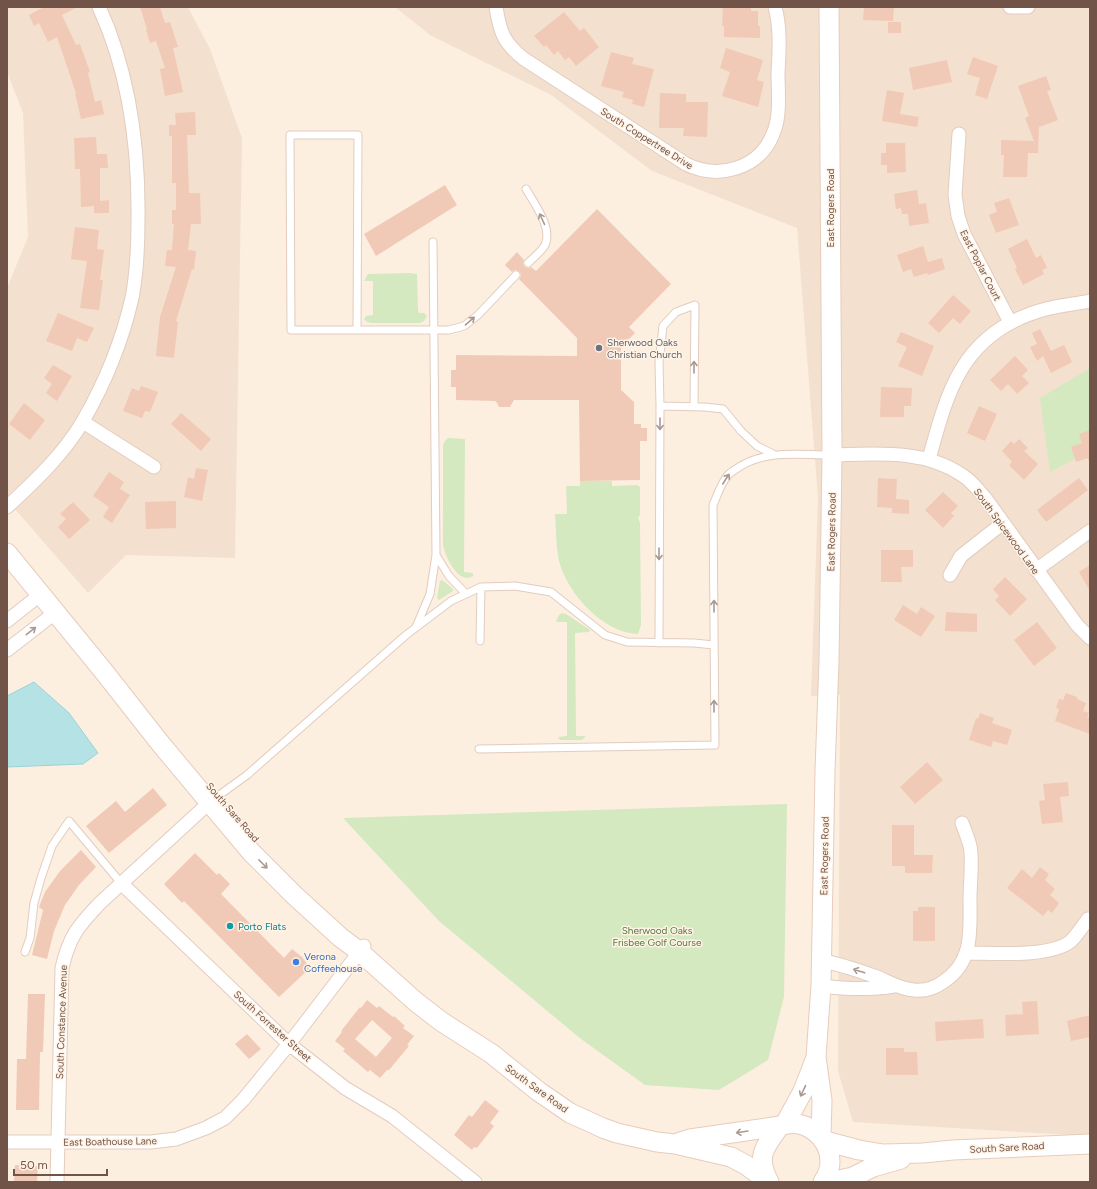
<svg xmlns="http://www.w3.org/2000/svg" width="1097" height="1189" viewBox="0 0 1097 1189" font-family="Figtree,sans-serif">
	<rect width="100%" height="100%" fill="#fcefe0"/>
	<path fill="#f4e0ce" d="M7,7H188L210,49L242,138L235,558L126,555L88,593L7,500V288L28,237L23,113L7,72Z
		M395,7H1090V1136L853,1122L838,1071L840,695L811,696L818,498L797,228L652,171L551,95L430,35Z"/>
	<path fill="#d4e9bf" d="M410,273L417,274L418,310L419,313H424L427,316L424,321L420,323H371L367,322L364,319L366,316L373,315V281H364L368,274Z
		M1090,368V451L1050,472L1040,398Z
		M448,438L465,439L464,572L473,573V576C458,585 445,556 443,545V445L445,441Z
		M580,481H612V486L637,485L640,487V515L638,518L640,523L641,625L638,634C603,633 567,593 559,561C556,546 556,529 555,514H567L566,486H580Z
		M442,580L453,589V591L439,600L437,598L440,581Z
		M562,613L566,614L590,630L589,632L575,633L576,736H586L582,740H560L558,737L567,736V622H556L559,615Z
		M787,804L784,997L768,1060L719,1090L645,1085L581,1039L439,921L343,818Z"/>
	<path fill="#b5e2e5" stroke="#9bd3d7" d="M34,682L69,713L98,753L83,764L7,767V696Z"/>
	<path fill="#f1c9b7" fill-rule="evenodd" d="M44,7H77L62,15L76,45L80,44L90,72L88,73L95,102L101,100L104,114L81,119L75,93H76L57,37L48,42L39,23L34,26L29,15Z
		M140,7H160L165,23L170,22L178,47L173,48L183,92L165,96L160,69L165,68L156,41L150,43L146,30L147,29Z
		M723,7H751V11H758V26H760V38L724,37V26H722Z
		M864,7H894L893,21L863,20Z
		M564,12L580,31L584,28L599,47L576,66L569,57L565,60L558,51L554,55L546,45L544,47L534,36Z
		M888,22H901V33H888Z
		M726,48L763,60L757,80L764,82L758,107L722,96L730,72L720,68Z
		M611,52L634,58L632,64L654,69L644,107L632,104L633,100L622,97L624,92L601,86Z
		M973,57L998,66L987,99L975,95L980,78L967,74Z
		M947,60L952,82L913,90L909,68Z
		M1046,76L1051,90L1047,91L1058,120L1039,127L1038,153H1028L1027,177H1003L1004,155H1001V140L1034,141L1025,118L1029,116L1018,86Z
		M887,90L904,93L900,114L919,117L917,127L882,121Z
		M660,93L686,94V102H708L707,137L683,136L684,128H659Z
		M195,112L196,135H187L189,193H200L201,224H191L188,250L196,251L194,270L192,269L176,321L178,322L174,358L156,356L160,317L176,267L165,266L167,250H172L174,224H172V210H176V183H172V136H169V125H176L175,113Z
		M96,137L97,154H107L108,168H100V201L109,200V213H94V206L81,207L80,169H75L74,138Z
		M886,143H905L906,172L887,173V165H881V153H886Z
		M445,185L457,205L376,256L364,234Z
		M917,190L919,204L926,203L929,223L909,226L908,214H902L901,208L896,209L894,194Z
		M1009,198L1019,225L996,233L989,215L997,212L994,203Z
		M597,209L671,284L629,327L635,333L621,347V390L634,402V424H641V428H647V441H640V480L580,481L579,400H514L510,407H499L496,401L456,400V387H451V370H456V355L577,356V338L519,279L521,276L520,272L515,270L512,272L505,265L517,252L524,260L523,264L525,267L529,268L531,267L536,271Z
		M75,227L99,230L97,249L104,250L100,280H103L99,310L80,308L87,261L71,259Z
		M1027,239L1036,258L1041,255L1047,268L1042,270L1044,274L1023,285L1015,269L1017,268L1008,249Z
		M923,246L928,262L942,258L945,269L928,275L927,273L914,277L911,269L903,272L897,255Z
		M953,295L971,311L960,324L953,318L939,333L928,323Z
		M58,313L94,328L87,342L77,338L72,351L46,341Z
		M1040,329L1051,351L1064,345L1072,362L1051,373L1043,356L1037,361L1030,347L1037,344L1032,333Z
		M901,332L934,346L922,376L898,366L907,347L896,342Z
		M1015,356L1028,370L1022,376L1029,383L1017,394L1008,384L1001,391L990,380Z
		M53,365L72,376L57,401L46,393L52,384L44,378Z
		M141,386L158,392L150,412L145,411L142,418L123,411L132,388L139,391Z
		M881,387L912,388L911,406H904V417H880Z
		M24,403L45,420L30,440L9,424Z
		M979,406L997,414L985,441L967,433Z
		M181,413L211,439L201,451L171,424Z
		M1090,430V460H1088V458L1076,462L1071,447L1082,443L1079,434Z
		M1019,439L1028,448L1024,451L1038,464L1024,480L1009,465L1012,462L1002,451L1011,441L1014,444Z
		M196,468L208,470L202,501L184,497L188,477L194,479Z
		M109,472L124,482L120,489L130,495L112,523L103,517L109,507L93,496Z
		M878,478L897,479L896,499L909,500V514L892,513V508L877,507Z
		M1079,478L1088,490L1046,522L1037,510Z
		M943,492L958,506L951,513L954,516L943,528L925,510Z
		M176,501V528L146,529L145,502Z
		M73,502L90,520L69,539L58,527L66,519L60,514Z
		M881,550H913V567H901L902,582H881Z
		M1090,565V591L1079,572Z
		M1005,577L1027,599L1010,616L995,600L999,596L993,589Z
		M903,605L917,614L921,607L935,616L921,637L894,620Z
		M946,612L977,614V632L945,631Z
		M1037,622L1057,648L1034,666L1014,640Z
		M1066,693L1077,697V699L1086,703L1083,711L1089,713L1087,717L1090,718V734L1055,721L1059,709L1056,708L1059,699L1063,700Z
		M980,713L994,718L992,723L1012,730L1007,745L993,741L991,747L969,740L976,718L978,719Z
		M927,762L943,780L915,804L900,787Z
		M1068,782L1069,796L1060,797L1063,822L1042,824L1039,801L1045,800L1043,784Z
		M153,788L167,805L109,853L86,826L116,801L125,812Z
		M892,825H914V855H933L932,873H905V866H892Z
		M81,850L96,867L79,885L65,905L54,931L47,959L32,955L43,910L39,907L45,892L60,871Z
		M195,853L217,875L219,873L230,884L221,894L284,958L292,949L302,957L310,968L279,997L184,901L182,903L164,884Z
		M1040,867L1049,874L1045,880L1055,889L1050,895L1059,903L1052,913L1048,910L1043,916L1007,888L1022,869L1032,878Z
		M918,907H935V941H913V911H918Z
		M28,994H45L43,1052H40L39,1110H16L17,1059H26Z
		M367,1000L377,1008L379,1006L393,1017L394,1016L405,1026L403,1028L414,1036L407,1045L409,1046L389,1070H387L380,1078L370,1070L368,1072L343,1051L345,1049L335,1041L342,1032L341,1031L360,1007L361,1008ZM372,1020L392,1038L376,1057L355,1039Z
		M1037,1001L1039,1034L1006,1036L1005,1015L1023,1014L1022,1002Z
		M1090,1015V1037L1071,1041L1067,1021Z
		M983,1019L984,1038L936,1041L935,1022Z
		M247,1034L261,1049L249,1059L235,1044Z
		M886,1048H904V1052H917L918,1075H886Z
		M485,1100L499,1111L490,1123L494,1126L477,1148L474,1147L472,1150L454,1135L469,1115L472,1117Z
		M15,1165L38,1166L37,1182H14Z"/>
	<g fill="none" stroke-linecap="round" stroke-linejoin="round">
		<g stroke="#e2ccbf" stroke-width="9">
			<path id="service" d="M290,135H358L357,330H291Z
				M526,189C534,203 553,228 545,245C542,251 533,258 528,263
				M357,330H449L464,326L478,315L516,275
				M660,406L705,407L723,409L741,431L757,446L773,454
				M436,555L449,576L466,594
				M416,627L430,594L436,555L433,242
				M480,641L481,587
				M659,643L660,406L659,363L663,326L676,312L695,305L694,406
				M479,749L715,745L713,505C717,496 721,483 728,475C730,473 733,471 736,469C765,449 798,455 831,455
				M211,801L247,775L406,635L451,601L481,587L515,586L551,592L605,635L627,642L694,643L714,645
				M25,952L30,938L34,903L41,878L52,846L69,821L121,883"/>
		</g>
		<g stroke="#e2ccbf" stroke-width="15">
			<path id="minor" d="M496,7C500,33 504,43 524,59L686,164C718,180 759,169 773,134C781,116 778,93 778,74C779,52 781,29 775,7
				M1010,7H1028
				M959,134L955,195L958,216L964,234L1010,322
				M83,422L154,467
				M832,455C876,454 924,449 962,475C972,481 979,491 986,499L1077,625L1090,638
				M929,459C947,394 960,340 1030,314C1049,306 1070,305 1090,301
				M7,507C34,482 64,454 83,421C105,383 122,341 132,298C137,272 138,246 138,220C139,146 130,74 99,7
				M1036,570L1090,531
				M950,575L961,556L1003,523
				M7,621L41,594
				M7,650L56,612
				M121,883L289,1044L345,1088L392,1116L475,1182
				M967,953C993,953 1050,958 1071,941C1077,935 1083,926 1088,919
				M822,961C840,964 857,970 874,976C888,981 899,989 914,990C924,991 935,988 943,982C974,962 970,931 970,898C970,885 973,857 970,846C968,838 965,831 962,823
				M821,986C845,989 870,990 894,986
				M7,1142H151L176,1139L206,1128L225,1118L243,1100L289,1044L364,946
				M57,1182L62,968C69,937 78,926 100,903L210,802"/>
		</g>
		<g stroke="#e7ccbc" stroke-width="21">
			<path id="secondary" d="M7,553L105,673L160,743L251,852L294,895L340,937L360,952L416,1002L442,1022L492,1054L538,1091L570,1113L603,1128L617,1133L657,1142L675,1144L731,1157L746,1165L768,1181
				M785,1124L803,1091L815,1060
				M821,1137L822,1100L816,1057L821,986L825,771L829,661L832,455L829,7
				M825,1141L859,1150L883,1154L923,1153L953,1150L1090,1144
				M680,1142L690,1139L780,1126C804,1117 830,1136 830,1162C830,1169 827,1176 823,1182
				M769,1182C755,1157 765,1146 780,1126
				M830,1182L853,1177L873,1167L901,1159"/>
		</g>
		<use href="#service" stroke="#fff" stroke-width="7"/>
		<use href="#minor" stroke="#fff" stroke-width="13"/>
		<use href="#secondary" stroke="#fff" stroke-width="19"/>
	</g>
	<defs><path id="oneway-shaft" d="M-6 0H5M1.5-3L5.5 0L1.5 3" fill="none" stroke-width="1.6" stroke-linecap="round" stroke-linejoin="round"/></defs>
	<g stroke="#aa9891">
		<use href="#oneway-shaft" transform="translate(542 219) rotate(-115)"/>
		<use href="#oneway-shaft" transform="translate(470 321) rotate(-41)"/>
		<use href="#oneway-shaft" transform="translate(694 367) rotate(-90)"/>
		<use href="#oneway-shaft" transform="translate(660 424) rotate(90)"/>
		<use href="#oneway-shaft" transform="translate(726 479) rotate(-57)"/>
		<use href="#oneway-shaft" transform="translate(659 554) rotate(90)"/>
		<use href="#oneway-shaft" transform="translate(714 606) rotate(-90)"/>
		<use href="#oneway-shaft" transform="translate(31 631) rotate(-38)"/>
		<use href="#oneway-shaft" transform="translate(714 706) rotate(-90)"/>
		<use href="#oneway-shaft" transform="translate(263 864) rotate(45)"/>
		<use href="#oneway-shaft" transform="translate(859 971) rotate(-162)"/>
		<use href="#oneway-shaft" transform="translate(803 1091) rotate(115)"/>
		<use href="#oneway-shaft" transform="translate(742 1132) rotate(171)"/>
	</g>
	<circle fill="#6b7280" stroke="#fff3e6" stroke-width="1.5" cx="599" cy="348" r="4"/>
	<circle fill="#0f9aa8" stroke="#fff3e6" stroke-width="1.5" cx="230" cy="926" r="4"/>
	<circle fill="#3f7fe0" stroke="#fff3e6" stroke-width="1.5" cx="296" cy="962" r="4"/>
	<g text-anchor="middle" stroke-width="3" stroke-linejoin="round" paint-order="stroke">
		<g font-size="10" fill="#725347" stroke="#fff3e6">
			<text transform="translate(647 138) rotate(32)" y="4">South Coppertree Drive</text>
			<text transform="translate(830 208) rotate(-90)" y="4">East Rogers Road</text>
			<text transform="translate(981 265) rotate(63)" y="4">East Poplar Court</text>
			<text transform="translate(1007 531) rotate(54)" y="4">South Spicewood Lane</text>
			<text transform="translate(831 532) rotate(-89)" y="4">East Rogers Road</text>
			<text transform="translate(233 812) rotate(49)" y="4">South Sare Road</text>
			<text transform="translate(824 856) rotate(-89)" y="4">East Rogers Road</text>
			<text transform="translate(61 1022) rotate(-88)" y="4">South Constance Avenue</text>
			<text transform="translate(273 1026) rotate(42)" y="4">South Forrester Street</text>
			<text transform="translate(537 1088) rotate(36)" y="4">South Sare Road</text>
			<text transform="translate(110 1141) rotate(-1)" y="4">East Boathouse Lane</text>
			<text transform="translate(1007 1147) rotate(-3)" y="4">South Sare Road</text>
		</g>
		<g font-size="10" fill="#5b616d" stroke="#fff3e6" text-anchor="start">
			<text x="607" y="346">Sherwood Oaks<tspan x="607" dy="12">Christian Church</tspan></text>
		</g>
		<g font-size="10" fill="#0d838f" stroke="#fff3e6" text-anchor="start">
			<text x="238" y="930">Porto Flats</text>
		</g>
		<g font-size="10" fill="#557840" stroke="#fff3e6">
			<text x="657" y="934">Sherwood Oaks<tspan x="657" dy="12">Frisbee Golf Course</tspan></text>
		</g>
		<g font-size="10" fill="#366cbe" stroke="#fff3e6" text-anchor="start">
			<text x="304" y="960">Verona<tspan x="304" dy="12">Coffeehouse</tspan></text>
		</g>
	</g>
	<rect width="1097" height="1189" fill="none" stroke="#725347" stroke-width="16"/>
	<path d="M14 1169v6h93v-6" fill="none" stroke="#725347" stroke-width="2"/>
	<text x="20" y="1169" font-size="12" fill="#725347" stroke="#fff3e6" stroke-width="3" paint-order="stroke">50 m</text>
</svg>
